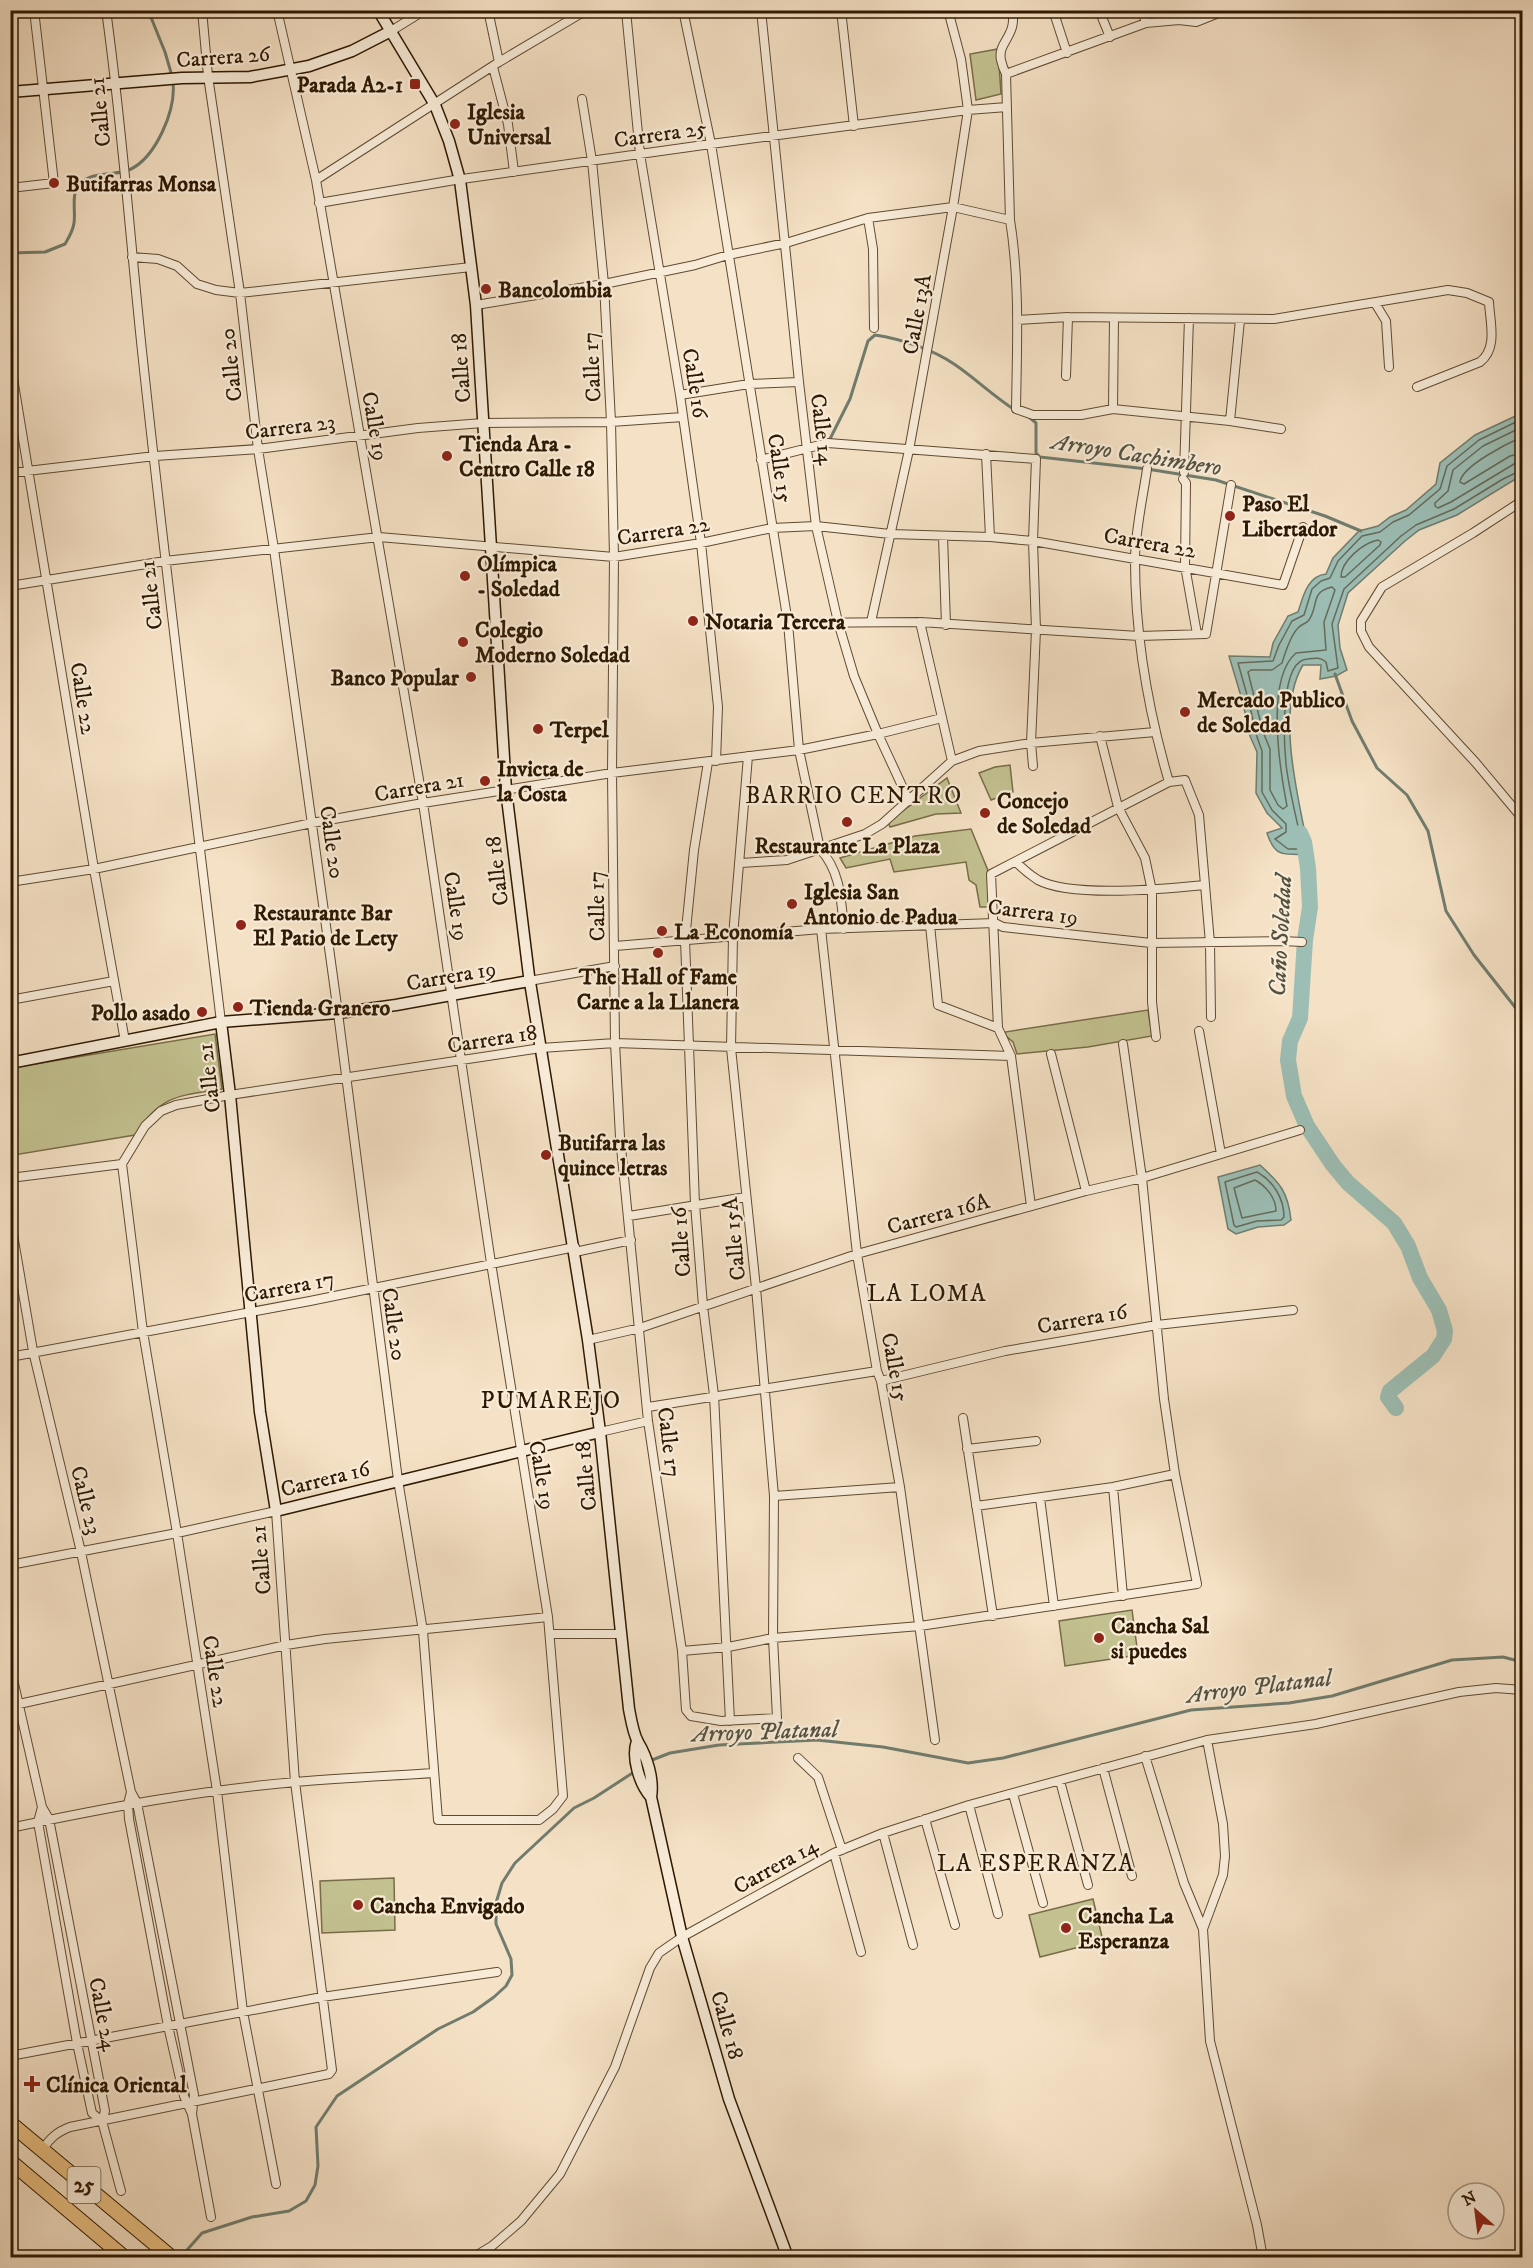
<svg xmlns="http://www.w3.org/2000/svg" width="1533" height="2268" viewBox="0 0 1533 2268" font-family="'IM FELL DW Pica',serif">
	<rect width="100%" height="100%" fill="#f5e1c5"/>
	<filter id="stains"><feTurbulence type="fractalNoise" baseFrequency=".00333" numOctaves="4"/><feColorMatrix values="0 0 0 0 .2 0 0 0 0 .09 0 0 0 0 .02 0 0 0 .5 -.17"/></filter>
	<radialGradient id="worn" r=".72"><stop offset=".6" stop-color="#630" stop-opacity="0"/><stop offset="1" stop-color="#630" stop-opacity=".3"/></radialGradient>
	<path fill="#c3c190" stroke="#786c48" stroke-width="1.5" d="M998,49L1001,94L976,100L970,54Z
		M1010,765L1013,792L991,800L979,773L995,767Z
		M947,778L961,813L936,814L890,827L888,822Z
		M971,829L989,873L991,907H980L976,885L969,880L966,862L894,872L890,859L846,868L840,858L915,836Z
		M1148,1010L1152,1036L1088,1047L1017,1054L1013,1042L1006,1036L1005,1032Z
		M215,1034L222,1089C178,1096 160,1095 135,1135L14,1155L10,1134L11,1068Z
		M1132,1610L1138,1655L1065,1666L1059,1621Z
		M394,1878L395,1930L322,1933L320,1881Z
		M1093,1899L1103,1941L1040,1957L1029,1915Z"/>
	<path fill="#9cbeb5" stroke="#707c6d" stroke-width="1.5" d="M1522,413V475L1457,515L1419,530L1405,541L1348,593L1338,625L1340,648L1347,670L1336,676L1320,679L1321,665H1303C1274,712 1300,805 1310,857C1291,849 1277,865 1267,833L1282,828L1267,813L1256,793L1257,752L1250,736L1243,703L1229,656L1270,657L1273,643L1288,616L1298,612C1303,597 1307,576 1326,574L1333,558L1359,531L1378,526L1390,517L1406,510L1436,484L1440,463L1475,435Z
		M1260,1165C1280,1183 1288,1192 1291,1220L1284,1225L1258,1227L1236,1234L1228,1229L1218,1177Z"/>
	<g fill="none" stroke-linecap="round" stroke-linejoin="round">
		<path stroke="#656b5a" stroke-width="1.5" d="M1522,419L1479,440L1447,466L1440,489L1409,515L1393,522L1380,532L1362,536L1338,561L1330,578L1321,581L1312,589L1304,615L1292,621L1279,645L1273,661L1238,663L1249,702L1256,734L1262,751V792L1272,810L1286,824V832L1275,839L1288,849H1300L1302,846C1297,819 1289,791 1286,764C1284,743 1279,659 1308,659C1315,658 1320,657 1326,662L1328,671L1338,668L1332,624L1344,589L1401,536L1416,525L1454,509L1503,479L1522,470
			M1522,427L1483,446L1453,470L1448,491L1435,503V506L1438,508L1451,502L1514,464L1522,462
			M1522,437C1508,443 1462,466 1460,482L1464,484L1510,456L1522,453
			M1378,540L1381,542L1380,545L1345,577H1341C1341,561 1363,543 1378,540Z
			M1332,587L1335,590L1324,622L1326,650L1296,653C1265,679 1280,770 1287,806L1283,809L1278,805L1270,790V749L1263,732L1248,672L1251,670H1272L1282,663C1285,653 1291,635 1298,628C1301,624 1306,624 1309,620C1319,605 1310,592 1332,587Z
			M1257,1172C1273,1181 1284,1198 1284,1217L1281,1220L1257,1221L1236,1227L1234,1225L1225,1182Z
			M1255,1180C1266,1186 1276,1198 1276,1211L1242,1218L1234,1188Z"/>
		<path stroke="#707c6d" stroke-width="3" d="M148,10L165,52L172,76
			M10,253L45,252L65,244C69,237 73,231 74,223C76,211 70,192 81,183C93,171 115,176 129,170C156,158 176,110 173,82
			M1029,417L1036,423V453L1040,457L1147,469L1216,480L1325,516L1361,531
			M829,441L850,399L868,341L875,335C901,339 932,349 954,364C975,378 993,396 1015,410
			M1335,674L1352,721L1377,768L1407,795L1428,831L1446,911L1474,955L1522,1016
			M639,1768L652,1760L670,1753L719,1745L817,1740L883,1747L968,1763L1003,1758L1191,1710L1289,1703L1332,1696L1452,1660L1503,1657L1522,1662
			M180,2258L202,2233L252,2217L289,2211L306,2201L315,2185L318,2166L316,2127L337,2096L438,2029L473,2012L494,1997L506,1986L512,1975L511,1959L496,1924V1903L502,1883L515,1863L574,1808L594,1798L634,1772"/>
		<path stroke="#9cbeb5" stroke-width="16" d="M1300,833L1304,842L1308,868L1310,907L1305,940L1300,1018L1290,1041L1288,1060L1294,1096L1307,1126L1333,1165L1348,1183L1394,1223L1408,1246L1420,1278L1439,1310L1445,1331L1444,1339L1433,1356L1390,1391L1388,1397L1396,1408"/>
		<g stroke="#604a31" stroke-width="10">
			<path id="street" d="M106,10C122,124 130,238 142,351C166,575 194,799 221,1022
				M202,10L208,76L240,293L258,449L274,549L338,1013L398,1480L423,1631L438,1820H539L553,1809L563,1796L548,1617L491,1263L423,803L316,180L277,10
				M488,10L499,62
				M598,10H628
				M683,10L711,144L788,623L799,750L820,849C841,872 841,900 844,929
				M761,10L799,382L816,526L838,622L854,676L878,734L909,801
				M841,10L854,126
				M1012,10C1018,36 997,42 1001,60C1002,65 1004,70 1006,74L1010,220C1020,282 1017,346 1016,409L1033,415H1081L1113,409L1230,421L1281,429
				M1053,10L1067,53
				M1099,10L1110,37
				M1142,10L1146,23
				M626,11L640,154L680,395L701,543L718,707L716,761
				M1179,20L1185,10
				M391,31L425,10
				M493,67L508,124L514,172
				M1006,74L1146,23L1179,20L1196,22L1226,10
				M582,99L592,161L604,284L611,422L614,557L612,773L615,1043L620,1137L648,1421L682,1651L686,1710L691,1716L721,1721L777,1718L773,1638L774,1496L756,1288L731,1048L733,936L748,756
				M316,180L499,62L580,14L591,10
				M10,188L54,183L34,10
				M319,203L455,180L711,144L968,110L1007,107
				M868,218L873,249L874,328
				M132,257L158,259L177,266L197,284L216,290L240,293L471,267
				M1375,303L1386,321L1389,367
				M476,305L604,284L695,265L728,255L786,243L868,218L953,207L1010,220
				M1017,320L1068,317L1274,319L1448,290L1467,293L1489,302C1490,323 1498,348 1480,362L1417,387
				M10,360L94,869L125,1041
				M1066,376L1068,317
				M680,395L749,384L799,382
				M1113,409L1114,318
				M1230,421L1240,320
				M986,454L990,537
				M761,460L828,443L1036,459L1033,541L1036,630L1031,743L1033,766
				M1147,469C1143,497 1135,532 1135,560C1135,635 1148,710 1169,782
				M1184,472L1189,318
				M10,473L155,456L258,449L418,428L483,423L611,422L683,417
				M1183,479L1186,483L1185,566L1197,634
				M1522,501L1473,533L1382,587L1361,621V631L1369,647L1476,763L1522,818
				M943,536L946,625
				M10,586L165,561L379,537L614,557L701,543L772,528L816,526L890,534L990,537L1033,541L1283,585L1303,527
				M871,622L909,450L953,207L968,110L961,59L948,10
				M920,622L952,761
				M788,623L920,622L1139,636L1206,634L1231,485
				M1100,736L1118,807L1145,858L1152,891V1002L1156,1037
				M708,762L694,850L685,940L695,1204L703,1306L714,1395L730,1721
				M1016,862C1022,868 1030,875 1038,880C1071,898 1166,889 1205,885
				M741,863L787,860L865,834L882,824L952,761L979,751L1031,743L1155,732
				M10,882L94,869L312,823L423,803L612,773L799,750L878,734L942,718
				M930,925L938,1005L998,1028
				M821,929L857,1254L877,1371L881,1381L900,1487L935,1740
				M615,946L821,929L995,923L1003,927L1151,943L1283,941L1302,942
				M529,981L615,966
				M10,1000L114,981
				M1199,1031L1221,1154
				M1051,1054L1086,1191
				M122,1164L143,1332L177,1533L217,1791L243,2012L276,2184
				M10,1178L122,1164L145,1126L161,1111L176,1105L230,1095L541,1048L615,1043L1011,1056
				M1031,1206L1011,1056L998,1028L991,874L1169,782L1185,780L1199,815L1210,943L1211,1017
				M629,1216L746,1197
				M10,1217L33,1351L81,1552L131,1792L137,1803L194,2095L192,2114
				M575,1252L631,1240
				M588,1340L640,1328L857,1254L1086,1191L1142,1178L1300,1130
				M10,1357L310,1301L575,1247
				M881,1381L1005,1351L1157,1325L1293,1310
				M648,1407L877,1371
				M963,1418L993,1616
				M600,1432L648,1421
				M967,1449L1036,1441
				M1113,1487L1123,1596
				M774,1496L900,1487
				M1040,1498L1054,1606
				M976,1506L1113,1487L1175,1474
				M10,1565L177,1533L276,1511L295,1782L332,2070L329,2074L70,2127C57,2132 50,2138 43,2149
				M550,1634H620
				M682,1651L728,1647L773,1638L920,1626L1197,1584L1175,1474L1164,1399L1142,1178L1123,1044
				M10,1666L42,1807L49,1819L105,2111L102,2121
				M10,1706L286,1645L325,1639L548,1617
				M1207,1740L1223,1824L1225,1856L1223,1875L1203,1929L1210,2041L1257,2225L1263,2258
				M1145,1756L1184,1883L1203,1929
				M798,1758L818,1777L842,1850
				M1103,1768L1132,1876
				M1060,1781L1088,1885
				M131,1792L128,1804L129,1819L168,2026L184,2096L192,2114L211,2217
				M1013,1794L1043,1903
				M969,1805L998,1914
				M42,1807L38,1822L77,2043L92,2113L102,2121
				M925,1819L955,1925
				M10,1828C105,1808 200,1790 296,1782C342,1778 388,1776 434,1773
				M883,1833L913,1945
				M834,1853L861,1952
				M10,2056L322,1997L497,1972
				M102,2121L121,2191
				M472,2258L492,2246L521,2221L560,2174L615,2067L650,1968L659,1953L682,1937L834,1853L883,1833L969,1805L1207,1740L1316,1724L1459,1692L1496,1688L1522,1690"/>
		</g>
		<g stroke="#2e1800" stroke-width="13">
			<path id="secondary" d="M378,10L435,105L449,141L460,180L476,305L506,790L529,976L588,1340L600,1432L629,1709C631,1719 633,1733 638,1742C647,1757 654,1779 651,1797L682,1937L729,2099L788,2258
				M10,92L182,78L250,77L309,66L352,51L391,31
				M221,1022L230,1095L260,1412L276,1511L600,1432
				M10,1063L221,1022L338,1013L396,1005L529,981
				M637,1741C631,1758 640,1785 651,1797"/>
		</g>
		<g stroke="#2e1800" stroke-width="16">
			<path id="highway" d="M10,2123L172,2258
				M10,2161L125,2258"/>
		</g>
		<use href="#street" stroke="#f8ecd9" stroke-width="8"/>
		<use href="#secondary" stroke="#f8ecd9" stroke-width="10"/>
		<use href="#highway" stroke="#eac082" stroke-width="14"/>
	</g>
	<g fill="#8f2418" stroke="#f8ecd9" stroke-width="2">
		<rect x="409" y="78" width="12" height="12" rx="3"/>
		<circle cx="455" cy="124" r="6"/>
		<circle cx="54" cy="183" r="6"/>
		<circle cx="486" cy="289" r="6"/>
		<circle cx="447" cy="456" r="6"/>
		<circle cx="1230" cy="516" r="6"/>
		<circle cx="465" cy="576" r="6"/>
		<circle cx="693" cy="621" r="6"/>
		<circle cx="463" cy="642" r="6"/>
		<circle cx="471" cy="677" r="6"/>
		<circle cx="1185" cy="712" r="6"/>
		<circle cx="538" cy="729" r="6"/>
		<circle cx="485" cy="781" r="6"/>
		<circle cx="985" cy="813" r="6"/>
		<circle cx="847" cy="822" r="6"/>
		<circle cx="792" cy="904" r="6"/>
		<circle cx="241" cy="925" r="6"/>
		<circle cx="662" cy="931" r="6"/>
		<circle cx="658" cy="953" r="6"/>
		<circle cx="238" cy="1007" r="6"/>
		<circle cx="202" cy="1012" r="6"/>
		<circle cx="546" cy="1155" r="6"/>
		<circle cx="1099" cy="1638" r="6"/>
		<circle cx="358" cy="1905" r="6"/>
		<circle cx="1066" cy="1928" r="6"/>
		<path d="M29 2075h6v6h6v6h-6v6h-6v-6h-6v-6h6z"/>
	</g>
	<g text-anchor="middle" stroke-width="4.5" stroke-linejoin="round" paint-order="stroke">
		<rect fill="#f8ecd9" stroke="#6b5841" stroke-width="1.5" x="67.5" y="2167" width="33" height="36" rx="4.5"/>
		<g font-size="21" font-weight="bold" fill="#2e1800">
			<text x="84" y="2192">25</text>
		</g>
		<g font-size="22" fill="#2e1800" stroke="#f8ecd9">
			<text transform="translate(223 56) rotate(-4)" y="8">Carrera 26</text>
			<text transform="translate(99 112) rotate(-96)" y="8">Calle 21</text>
			<text transform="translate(660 133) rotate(-8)" y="8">Carrera 25</text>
			<text transform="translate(916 314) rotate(-80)" y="8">Calle 13A</text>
			<text transform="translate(230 365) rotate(-96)" y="8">Calle 20</text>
			<text transform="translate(591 367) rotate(-93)" y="8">Calle 17</text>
			<text transform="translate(460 368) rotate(-94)" y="8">Calle 18</text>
			<text transform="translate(696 383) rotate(81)" y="8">Calle 16</text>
			<text transform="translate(290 426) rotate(-7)" y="8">Carrera 23</text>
			<text transform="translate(376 426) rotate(80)" y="8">Calle 19</text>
			<text transform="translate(823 429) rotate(83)" y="8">Calle 14</text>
			<text transform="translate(781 468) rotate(81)" y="8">Calle 15</text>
			<text transform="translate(663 530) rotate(-9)" y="8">Carrera 22</text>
			<text transform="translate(1150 542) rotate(10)" y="8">Carrera 22</text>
			<text transform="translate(150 595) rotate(-97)" y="8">Calle 21</text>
			<text transform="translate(84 698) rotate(81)" y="8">Calle 22</text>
			<text transform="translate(419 786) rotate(-10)" y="8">Carrera 21</text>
			<text transform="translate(333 842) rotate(82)" y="8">Calle 20</text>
			<text transform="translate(496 871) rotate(-97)" y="8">Calle 18</text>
			<text transform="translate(457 906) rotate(81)" y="8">Calle 19</text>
			<text transform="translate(596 906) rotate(-91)" y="8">Calle 17</text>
			<text transform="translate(1033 911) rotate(7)" y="8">Carrera 19</text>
			<text transform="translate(451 975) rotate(-10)" y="8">Carrera 19</text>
			<text transform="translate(492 1038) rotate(-9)" y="8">Carrera 18</text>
			<text transform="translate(208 1078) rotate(-97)" y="8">Calle 21</text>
			<text transform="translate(938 1213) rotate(-15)" y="8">Carrera 16A</text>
			<text transform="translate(733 1239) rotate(-96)" y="8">Calle 15A</text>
			<text transform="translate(680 1242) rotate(-94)" y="8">Calle 16</text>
			<text transform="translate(289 1286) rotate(-11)" y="8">Carrera 17</text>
			<text transform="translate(1082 1318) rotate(-10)" y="8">Carrera 16</text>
			<text transform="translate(395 1324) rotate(82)" y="8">Calle 20</text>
			<text transform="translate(896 1367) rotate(79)" y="8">Calle 15</text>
			<text transform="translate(670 1442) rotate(83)" y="8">Calle 17</text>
			<text transform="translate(543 1475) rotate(80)" y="8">Calle 19</text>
			<text transform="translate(585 1476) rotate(-96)" y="8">Calle 18</text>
			<text transform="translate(325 1478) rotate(-14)" y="8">Carrera 16</text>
			<text transform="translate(87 1500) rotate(76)" y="8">Calle 23</text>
			<text transform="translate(260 1560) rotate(-95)" y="8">Calle 21</text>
			<text transform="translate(216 1671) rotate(81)" y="8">Calle 22</text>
			<text transform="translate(775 1865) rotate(-29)" y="8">Carrera 14</text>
			<text transform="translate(104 2014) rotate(79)" y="8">Calle 24</text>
			<text transform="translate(728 2025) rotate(74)" y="8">Calle 18</text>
		</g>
		<g font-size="22" font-weight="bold" fill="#2e1800" stroke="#f8ecd9" text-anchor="start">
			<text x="403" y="92" text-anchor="end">Parada A2-1</text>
			<text x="467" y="119">Iglesia<tspan x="467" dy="25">Universal</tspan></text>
			<text x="66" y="191">Butifarras Monsa</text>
			<text x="498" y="297">Bancolombia</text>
			<text x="459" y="451">Tienda Ara -<tspan x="459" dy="25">Centro Calle 18</tspan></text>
			<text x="1242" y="511">Paso El<tspan x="1242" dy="25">Libertador</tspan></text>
			<text x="477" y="571">Olímpica<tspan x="477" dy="25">- Soledad</tspan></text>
			<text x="705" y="629">Notaria Tercera</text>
			<text x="475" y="637">Colegio<tspan x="475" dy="25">Moderno Soledad</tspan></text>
			<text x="459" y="685" text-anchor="end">Banco Popular</text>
			<text x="1197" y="707">Mercado Publico<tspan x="1197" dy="25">de Soledad</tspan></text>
			<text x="550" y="737">Terpel</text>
			<text x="497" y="776">Invicta de<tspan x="497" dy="25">la Costa</tspan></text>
			<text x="997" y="808">Concejo<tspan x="997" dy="25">de Soledad</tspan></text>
			<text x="847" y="853" text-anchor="middle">Restaurante La Plaza</text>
			<text x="804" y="899">Iglesia San<tspan x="804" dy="25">Antonio de Padua</tspan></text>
			<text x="253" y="920">Restaurante Bar<tspan x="253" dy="25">El Patio de Lety</tspan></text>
			<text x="674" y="939">La Economía</text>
			<text x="658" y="984" text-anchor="middle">The Hall of Fame<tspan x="658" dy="25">Carne a la Llanera</tspan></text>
			<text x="250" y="1015">Tienda Granero</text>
			<text x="190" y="1020" text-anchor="end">Pollo asado</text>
			<text x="558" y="1150">Butifarra las<tspan x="558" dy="25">quince letras</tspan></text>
			<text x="1111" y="1633">Cancha Sal<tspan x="1111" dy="25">si puedes</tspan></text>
			<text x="370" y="1913">Cancha Envigado</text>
			<text x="1078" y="1923">Cancha La<tspan x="1078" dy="25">Esperanza</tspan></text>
			<text x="46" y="2092">Clínica Oriental</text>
		</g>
		<g font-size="24" font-style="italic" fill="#54523f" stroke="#f8ecd9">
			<text transform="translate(1137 454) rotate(9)" y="8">Arroyo Cachimbero</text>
			<text transform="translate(1280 936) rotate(-87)" y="8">Caño Soledad</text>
			<text transform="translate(1259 1686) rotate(-7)" y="8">Arroyo Platanal</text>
			<text transform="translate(765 1731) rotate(-2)" y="8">Arroyo Platanal</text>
		</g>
		<g font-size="24" letter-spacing="1.5" fill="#2e1800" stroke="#f8ecd9">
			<text x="854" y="803">BARRIO CENTRO</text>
			<text x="927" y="1301">LA LOMA</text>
			<text x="551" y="1408">PUMAREJO</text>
			<text x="1036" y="1871">LA ESPERANZA</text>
		</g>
	</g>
	<rect width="1533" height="2268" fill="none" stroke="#f5e1c5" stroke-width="36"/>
	<rect x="12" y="12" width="1509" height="2244" fill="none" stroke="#2e1800" stroke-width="3"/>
	<rect x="18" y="18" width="1497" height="2232" fill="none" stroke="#2e1800" stroke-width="1.5"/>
	<g transform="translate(1476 2211) rotate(332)"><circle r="28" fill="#f8ecd9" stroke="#a79782" stroke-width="1.5"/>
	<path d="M0-4.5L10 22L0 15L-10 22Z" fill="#8f2418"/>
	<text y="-9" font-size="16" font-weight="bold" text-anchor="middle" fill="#2e1800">N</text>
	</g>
	<rect width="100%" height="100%" filter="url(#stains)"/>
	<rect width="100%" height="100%" fill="url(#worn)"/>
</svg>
